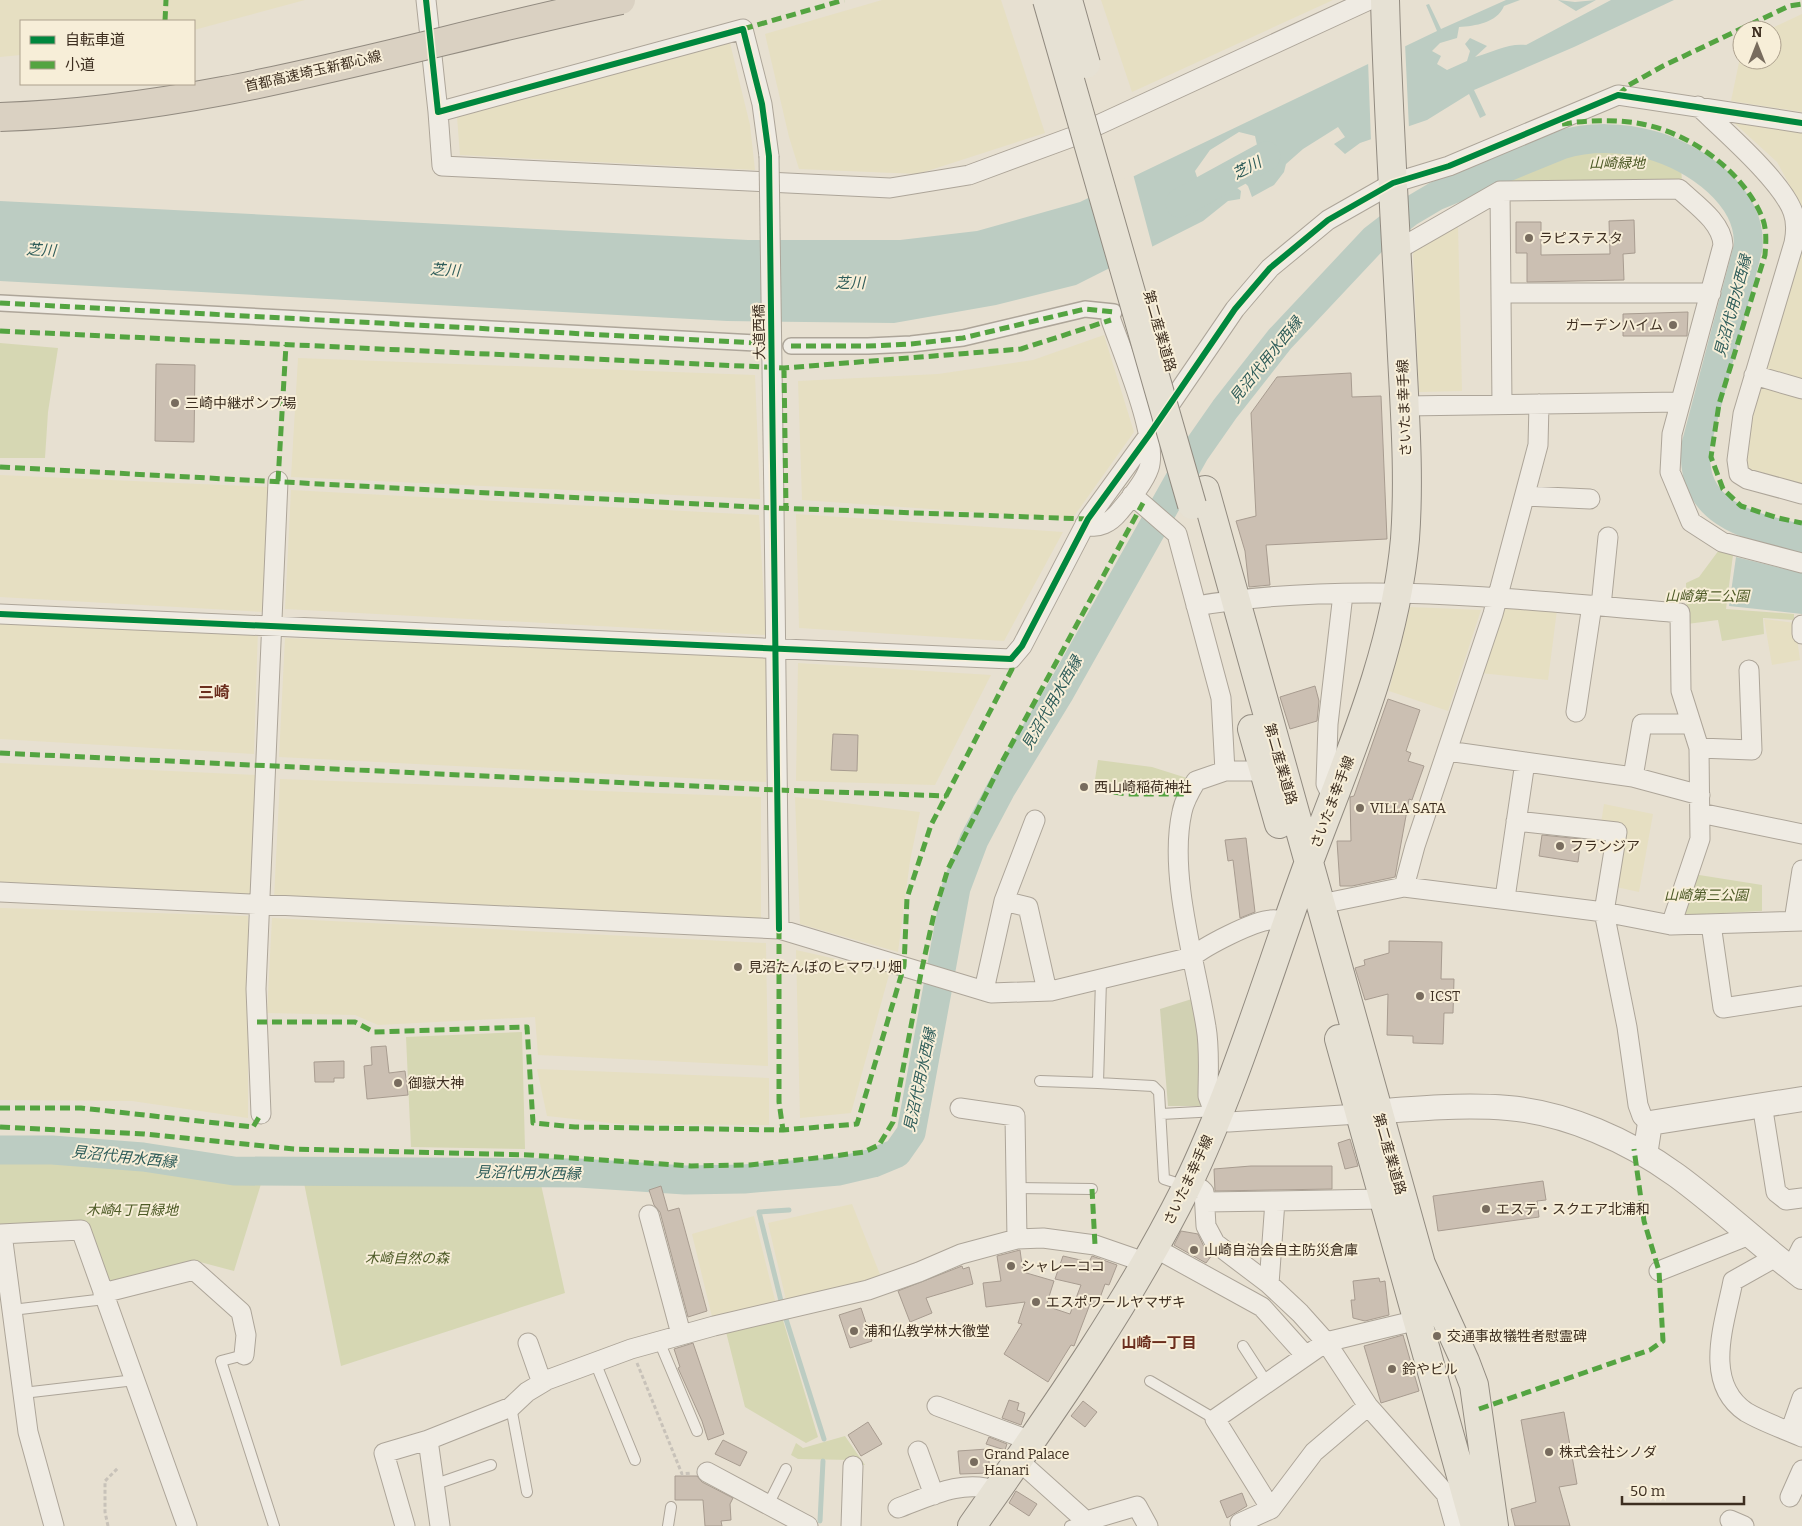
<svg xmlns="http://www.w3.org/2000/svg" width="1802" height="1526" viewBox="0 0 1802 1526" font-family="Bitter,'Noto Sans JP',serif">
	<rect width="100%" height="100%" fill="#e7e0d1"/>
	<path fill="#e6dfc2" d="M0,0H305L194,30V21H21V55L0,57Z
		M882,0H1001L1045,133L918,174L799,169L789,137L765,34Z
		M1101,0H1333L1132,92Z
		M1802,14V112L1731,101L1742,48V60H1772V30H1768Z
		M730,43L750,125L755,170L460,155L457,117Z
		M1731,120L1802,131V208L1777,162Z
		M1458,226L1462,391L1419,392L1413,254L1415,250Z
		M1799,251L1802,252V383L1760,372Z
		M1104,335L1134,432L1072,519L802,500L798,381L938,374L1033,360Z
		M298,358L755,375L760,499L291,477Z
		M1758,386L1802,397V486L1756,475L1745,467L1744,445Z
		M0,475L268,487L264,612L0,597Z
		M291,490L759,515L766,635L285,609Z
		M796,514L1063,532L1004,641L799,628Z
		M1409,607L1481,610L1448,711L1389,691Z
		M1505,607L1557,610L1548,680L1480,673Z
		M0,618L258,629L254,754L0,739Z
		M1764,619L1795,623L1800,660L1772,665Z
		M285,638L766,656V782L279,757Z
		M798,663L991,675L935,785L796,781Z
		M0,763L256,775L252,900L0,885Z
		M280,779L761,797V923L274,898Z
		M795,797L920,812L910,861L898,952L800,924Z
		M1604,804L1653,814L1639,892L1616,887L1626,826L1601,823Z
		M0,908L248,916V1118L132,1101L0,1100Z
		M272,918L766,943L768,1066L538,1055L535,1017L378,1025L355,1015L267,1013Z
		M796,950L890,971L851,1113L800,1118Z
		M537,1069L769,1078V1125L619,1124L547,1116Z
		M852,1204L881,1277L786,1300L768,1223Z
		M754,1216L776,1304L712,1317L692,1234Z"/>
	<path fill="#d6d7b3" d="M1618,145L1646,151L1681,166L1682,182L1500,183L1499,178L1552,157L1582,148Z
		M0,343L58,348L48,412L45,458H0Z
		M1719,550L1733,555L1726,609L1794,614V620L1763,618L1764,634L1722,641L1718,620L1687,624L1686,583L1699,577Z
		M1098,760L1152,767L1190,779L1184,789L1094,786Z
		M1693,874L1762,885V911L1684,915Z
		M522,1032L525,1149L411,1147L406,1037Z
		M0,1154L100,1157L244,1177L430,1176L540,1180L565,1293L341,1366L304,1183L261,1184L234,1271L200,1262L117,1282L106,1279L85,1221L0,1227Z
		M782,1317L818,1437L806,1443L745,1407L726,1332Z
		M845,1436L865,1465L853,1464L852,1460L798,1459L791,1455L796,1443L803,1448Z"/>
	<path fill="#d1d1b3" d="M1195,998L1202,1029L1201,1106H1168L1160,1009Z"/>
	<path fill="#bcccc2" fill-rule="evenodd" d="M1506,0H1520L1504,6C1497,23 1475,26 1459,27L1457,38L1440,43L1432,51L1441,56L1437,64L1447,70L1467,61L1470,51L1465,44L1470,38L1487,46L1475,57C1493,52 1508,43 1526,45L1611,0H1674L1574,47L1474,90L1486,115L1480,118L1469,94L1427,120L1360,143L1345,154L1334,144L1345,137L1338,127L1303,149L1286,164L1284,172L1274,185L1252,197L1248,186L1242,180L1232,184L1241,191L1240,199L1228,201L1203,221L1076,285L996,305L894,323L727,321L0,281V201L748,240H900L977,231L1080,202L1437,31L1426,5L1429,4L1441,29ZM1239,132L1255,136L1257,145L1255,155L1217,188L1210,181L1198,180L1195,171L1210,150Z
		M1558,0L1575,2L1596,0L1576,11Z
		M1736,557L1802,573V614L1729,606Z"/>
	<path fill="#e7e0d1" d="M1405,43L1409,129L1371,142L1368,60Z
		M1133,174L1153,249L1110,271L1088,195Z"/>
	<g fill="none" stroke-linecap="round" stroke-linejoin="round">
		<path stroke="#bcccc2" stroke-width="5" d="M782,1305L759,1212L789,1210
			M785,1316L824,1439
			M820,1521L823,1461"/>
		<path stroke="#bcccc2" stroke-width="29" d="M1180,203L1266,156
			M0,1150H52L143,1157L234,1171L579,1173L685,1180L744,1179L839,1171L873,1163L897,1153L911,1133L956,888L974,840L1001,789L1060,692L1195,452L1225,409L1280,339L1374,239L1409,212L1436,196L1561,145C1589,136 1623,137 1651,145C1695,157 1753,197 1748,248L1696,445C1689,514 1748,526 1802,539"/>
	</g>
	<path fill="#cbbfb2" stroke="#a89c90" d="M1634,220L1635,253L1623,254L1624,280L1527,282V253H1516V222H1541V255L1610,254L1609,221Z
		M1688,312L1687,336H1623V314Z
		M156,364L195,365L194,442L155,441Z
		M1351,373L1352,397L1381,396L1387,539L1266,545L1270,585L1249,587L1245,551L1236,521L1256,516L1251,413L1277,377Z
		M1315,686L1319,701L1317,721L1290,729L1280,697Z
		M1388,699L1420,710L1406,751L1411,753L1408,761L1424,766L1412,800L1409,799L1395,877L1352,886H1340L1337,841H1351L1350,797L1354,796Z
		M833,734L858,735L857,771L831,770Z
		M1542,835L1581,839L1578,862L1539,856Z
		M1246,838L1255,912L1240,918L1233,860L1228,861L1225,840Z
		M1389,941L1442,942L1441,979H1454L1453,1013H1444L1443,1044L1413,1043V1036L1387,1035L1388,994L1365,1000L1355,968L1365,965L1364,960L1389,953Z
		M386,1046L389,1073L405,1071L408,1095L367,1099L364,1066L372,1065L371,1047Z
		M344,1061V1078H334V1082H315L314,1062Z
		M1350,1139L1358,1166L1345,1169L1338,1143Z
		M1251,1166H1332V1189L1215,1191L1214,1169Z
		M1543,1181L1546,1200L1537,1201L1539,1217L1438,1231L1433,1196Z
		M661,1186L668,1211L679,1208L707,1311L688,1317L660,1212L654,1205L649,1190Z
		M1181,1231L1198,1234L1205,1249L1212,1255L1206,1263L1174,1245Z
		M1020,1250L1023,1272L1054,1281L1046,1306L1070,1314L1081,1285L1055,1279L1063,1256L1089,1262L1092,1256L1117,1265L1109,1285L1105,1284L1097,1306L1090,1304L1074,1346L1071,1345L1048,1382L1004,1354L1022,1324L1018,1323L1025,1302L986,1307L983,1283L1001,1281L997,1256Z
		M962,1266L963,1269L969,1267L973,1284L926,1298L932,1313L910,1322L898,1291Z
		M1379,1278L1380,1282L1385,1281L1389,1315L1365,1321L1353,1318L1351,1300H1355L1353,1281Z
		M861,1308L872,1341L850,1348L839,1315Z
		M1403,1335L1419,1391L1381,1403L1364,1346Z
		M693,1343L724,1434L708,1440L702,1421L678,1368L680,1367L674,1349Z
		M1009,1400L1019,1403L1017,1410L1025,1413L1021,1425L1002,1418Z
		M1083,1401L1097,1412L1085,1427L1071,1416Z
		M1564,1412L1577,1484L1559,1487L1570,1526H1515L1511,1509L1536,1502L1521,1420Z
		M868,1422L882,1444L861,1456L848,1435Z
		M989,1437L1007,1444L1005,1450L986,1444Z
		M723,1440L747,1452L740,1466L715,1454Z
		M988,1449L990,1473L960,1474L958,1451Z
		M675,1476H697L702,1482L733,1498L730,1504L731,1520L721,1521L722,1526H705L703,1500H675Z
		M1016,1491L1037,1504L1029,1516L1009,1503Z
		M1242,1493L1247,1506L1227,1518L1220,1501Z"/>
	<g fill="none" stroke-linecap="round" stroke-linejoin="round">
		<g stroke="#ada599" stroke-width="12">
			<path id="service" d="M1101,980L1098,1083L1153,1086L1159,1092L1164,1179L1186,1186
				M1040,1081L1098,1083
				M1161,1114L1217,1111
				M1016,1188L1092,1189
				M12,1310L105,1299
				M659,1341L697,1431
				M1243,1346L1267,1383
				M244,1355L221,1361L274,1526
				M595,1362L635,1460
				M1150,1381L1215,1419
				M23,1393L135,1380
				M511,1407L527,1492
				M433,1485L491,1465
				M768,1505L786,1469
				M668,1526L671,1507
				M1070,1526L1086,1521L1087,1523"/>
		</g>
		<g stroke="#ada599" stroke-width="18">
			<path id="pedestrian" d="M0,303L756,343
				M791,346H868L911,344L963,338L1085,309L1114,312"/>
		</g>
		<g stroke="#ada599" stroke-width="21">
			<path id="minor" d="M426,0L438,112L743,29L762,104L769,156
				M1698,106C1723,130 1782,181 1793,212C1797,223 1796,233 1794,243L1743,414L1737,460L1739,474L1747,479L1802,494
				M438,112L442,166L890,188L969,175L1072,137L1369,0
				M1500,191L1502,405
				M1397,250L1500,191L1679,189C1695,204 1722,222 1723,245L1672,434L1670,472L1691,522L1722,542L1802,563
				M1501,293H1711
				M1754,375L1802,389
				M1405,406L1680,402
				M1132,495L1177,534L1221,698L1225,771L1196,781C1190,791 1184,801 1182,812C1168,875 1196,964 1206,1027C1210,1049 1208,1074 1208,1096L1211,1104L1219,1111
				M1525,496L1590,499
				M774,508L779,929
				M1085,524C1098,530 1111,522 1119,512C1129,500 1144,483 1149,468C1159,438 1122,352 1111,320
				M1196,606C1356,579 1521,600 1680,613L1681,691L1699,748L1700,839L1671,925
				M1601,606L1608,537
				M0,614L1011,659L1022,646L1088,519L1149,435L1235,309L1270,268L1328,220L1393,183L1449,166L1618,95L1802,123
				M1802,625V634
				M1576,712L1592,605
				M1699,748L1752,750L1749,670
				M1447,751L1633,777L1700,795
				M1225,771H1263
				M1633,777L1642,724H1691
				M1333,798L1326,784L1328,724L1343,594
				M1700,813L1802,834
				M1516,821L1617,832L1604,912L1627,1027L1638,1105L1642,1116L1650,1123
				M1404,887L1415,846L1493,614L1538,445L1539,404
				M0,892L779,929L991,993L1051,991L1192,957C1205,946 1253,921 1271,920C1276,919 1282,921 1287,923
				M1505,898L1525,762
				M1004,901L1028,907L1047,991
				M1321,904L1404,887L1604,912L1671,925L1802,921
				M1794,921L1802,870
				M1711,924L1723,1008L1802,996
				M984,990L1004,901L1035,820
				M1762,1104L1776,1192L1786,1200L1802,1198
				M960,1108L1015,1116L1017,1239
				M261,1114L256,989L278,481
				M1216,1120L1229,1122L1359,1114
				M1187,1186L1201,1189L1204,1192L1206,1226L1215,1243L1269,1284L1300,1313L1326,1342L1368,1406L1446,1494L1455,1526
				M1206,1202L1275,1201
				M649,1215L681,1334
				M0,1234L81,1230L187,1526
				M2,1234L28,1432L54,1526
				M1155,1248L1262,1307L1306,1356
				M1774,1258L1733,1281C1725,1323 1702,1382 1746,1412C1763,1422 1784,1429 1802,1437
				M1791,1269L1802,1247
				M1659,1271L1752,1234
				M1269,1284L1275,1201L1383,1199
				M103,1293L194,1270L241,1312L246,1335L244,1355
				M528,1343L542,1383
				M937,1406L1031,1441
				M1790,1432L1802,1398
				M918,1451L934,1495
				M1018,1460L1086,1521L1137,1506L1148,1526
				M707,1472L808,1526
				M1790,1497L1802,1470
				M898,1508C928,1497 964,1478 996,1491
				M1271,1509L1215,1419L1326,1342L1418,1320
				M1730,1520L1744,1526
				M405,1526L384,1453L428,1440
				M440,1526L428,1440L511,1407L527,1392L547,1380L631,1349L714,1326L868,1290L919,1272L961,1254L1017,1239L1043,1238L1095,1245L1147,1263
				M851,1526L853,1466
				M1241,1526L1240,1523L1271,1509L1314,1452L1368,1406"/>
		</g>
		<g stroke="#ada599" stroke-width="26">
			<path id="tertiary" d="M1361,1113C1409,1109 1460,1104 1508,1108C1567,1113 1629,1141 1676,1175C1720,1207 1759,1245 1802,1277
				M1645,1155L1650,1123L1802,1099"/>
		</g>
		<g stroke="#928b80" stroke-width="30">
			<path id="primary" d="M1205,490L1421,1264L1465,1361L1474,1385L1494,1526
				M1252,729L1279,824
				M1339,1039L1475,1526
				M972,1526C1049,1416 1126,1308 1186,1188C1236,1085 1270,967 1310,859C1349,755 1395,651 1405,539C1410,471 1404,402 1401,335C1395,223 1388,112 1385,0"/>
		</g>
		<path stroke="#c8c2b9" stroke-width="3" stroke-dasharray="4 2.5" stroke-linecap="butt" d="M637,1363L682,1474L691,1473
			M108,1526L105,1512V1481L118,1468"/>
		<use href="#service" stroke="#efebe3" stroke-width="10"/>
		<use href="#pedestrian" stroke="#efebe3" stroke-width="15"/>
		<use href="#minor" stroke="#efebe3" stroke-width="19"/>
		<use href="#tertiary" stroke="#efebe3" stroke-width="24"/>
		<use href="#primary" stroke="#e6e1d4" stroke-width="28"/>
		<g stroke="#ada599" stroke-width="21" stroke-linecap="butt">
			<path id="minor-bridge" d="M769,156L774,508"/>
		</g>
		<g stroke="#928b80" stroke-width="30" stroke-linecap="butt">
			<path id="primary-bridge" d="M1047,0L1192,505
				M1068,0L1086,64"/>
		</g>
		<g stroke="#928b80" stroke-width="30" stroke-linecap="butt">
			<path id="motorway-bridge" d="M0,117C212,111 415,43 621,0"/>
		</g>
		<use href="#minor-bridge" stroke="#efebe3" stroke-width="19"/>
		<use href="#primary-bridge" stroke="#e6e1d4" stroke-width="28"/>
		<use href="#motorway-bridge" stroke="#dad1c2" stroke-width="28"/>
		<path stroke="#54a441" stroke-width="5" stroke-dasharray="10 5" stroke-linecap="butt" d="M165,21L166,0
			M743,29L844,0
			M1618,95L1629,85L1663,66L1789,6L1802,4
			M1562,124C1588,120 1616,119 1642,124C1690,133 1743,171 1762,217C1767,229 1766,242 1765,255L1719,404L1711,457L1723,489L1741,506L1778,518L1802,523
			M0,303L756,343
			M0,331L784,368L1021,349L1111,320
			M791,346H868L911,344L963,338L1085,309L1114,312
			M784,368L786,508
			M0,467L774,508L1088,519
			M278,481L286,345
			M0,753L777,790L947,796
			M1099,790L1127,794H1188
			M779,929V1102L783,1130
			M257,1022H355L374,1032L527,1027L533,1123L575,1127L783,1130L857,1124L904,966L907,898L931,825L1012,669L1011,659
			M0,1108H81L253,1127L261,1114
			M0,1127L144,1134L294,1149L529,1155L691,1166L750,1165L826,1157L864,1152L879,1145L893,1122L921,973L934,914L948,869L1003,760L1143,503
			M1092,1189L1095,1245
			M1479,1409L1650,1350L1663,1341L1659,1271L1644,1221L1634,1149"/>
		<g stroke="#f7eed8" stroke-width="9">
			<path id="cycleway" d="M426,0L438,112L743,29L762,104L769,156L779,929
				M0,614L1011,659L1022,646L1088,519L1149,435L1235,309L1270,268L1328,220L1393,183L1449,166L1618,95L1802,123"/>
		</g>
		<use href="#cycleway" stroke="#00873e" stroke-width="6"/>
	</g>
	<g fill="#786c5e" stroke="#f7eed8" stroke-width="2">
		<circle cx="1529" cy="238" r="5"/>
		<circle cx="1673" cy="325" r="5"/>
		<circle cx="175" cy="403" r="5"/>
		<circle cx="1084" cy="787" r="5"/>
		<circle cx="1360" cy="808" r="5"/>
		<circle cx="1560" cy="846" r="5"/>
		<circle cx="738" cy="967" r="5"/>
		<circle cx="1420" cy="996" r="5"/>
		<circle cx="398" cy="1083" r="5"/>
		<circle cx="1486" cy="1209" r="5"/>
		<circle cx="1194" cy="1250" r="5"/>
		<circle cx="1011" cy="1266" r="5"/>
		<circle cx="1036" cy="1302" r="5"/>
		<circle cx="854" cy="1331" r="5"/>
		<circle cx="1437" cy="1336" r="5"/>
		<circle cx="1392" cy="1369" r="5"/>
		<circle cx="1549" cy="1452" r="5"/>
		<circle cx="974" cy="1462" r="5"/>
	</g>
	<g text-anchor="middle" stroke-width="4" stroke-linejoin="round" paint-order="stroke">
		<g font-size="14" fill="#3d2e20" stroke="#f7eed8">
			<text transform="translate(313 71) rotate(-13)" y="5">首都高速埼玉新都心線</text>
			<text transform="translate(1160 331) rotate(74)" y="5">第二産業道路</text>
			<text transform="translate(759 332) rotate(-91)" y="5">大道西橋</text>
			<text transform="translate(1404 408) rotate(-92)" y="5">さいたま幸手線</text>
			<text transform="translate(1281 764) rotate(74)" y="5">第二産業道路</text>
			<text transform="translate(1332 802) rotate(-69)" y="5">さいたま幸手線</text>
			<text transform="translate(1390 1154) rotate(74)" y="5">第二産業道路</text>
			<text transform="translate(1188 1180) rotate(-65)" y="5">さいたま幸手線</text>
		</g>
		<g font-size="14" font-style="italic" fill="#4d5a26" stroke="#f7eed8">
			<text x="1617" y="168">山崎緑地</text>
			<text x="1707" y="601">山崎第二公園</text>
			<text x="1706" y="900">山崎第三公園</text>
			<text x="132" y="1215">木崎4丁目緑地</text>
			<text x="407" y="1263">木崎自然の森</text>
		</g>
		<g font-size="14" fill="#3d2e20" stroke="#f7eed8" text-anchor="start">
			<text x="1539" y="243">ラピステスタ</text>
			<text x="1663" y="330" text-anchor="end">ガーデンハイム</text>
			<text x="185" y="408">三崎中継ポンプ場</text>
			<text x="1094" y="792">西山崎稲荷神社</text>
			<text x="1370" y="813">VILLA SATA</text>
			<text x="1570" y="851">フランジア</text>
			<text x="748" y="972">見沼たんぼのヒマワリ畑</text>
			<text x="1430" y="1001">ICST</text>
			<text x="408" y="1088">御嶽大神</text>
			<text x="1496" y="1214">エステ・スクエア北浦和</text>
			<text x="1204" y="1255">山崎自治会自主防災倉庫</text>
			<text x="1021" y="1271">シャレーココ</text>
			<text x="1046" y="1307">エスポワールヤマザキ</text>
			<text x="864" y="1336">浦和仏教学林大徹堂</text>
			<text x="1447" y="1341">交通事故犠牲者慰霊碑</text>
			<text x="1402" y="1374">鈴やビル</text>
			<text x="1559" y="1457">株式会社シノダ</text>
			<text x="984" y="1459">Grand Palace<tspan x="984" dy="16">Hanari</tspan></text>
		</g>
		<g font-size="15" font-style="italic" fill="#2f5d5a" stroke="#f7eed8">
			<text transform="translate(1247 168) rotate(-28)" y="5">芝川</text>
			<text transform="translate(41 250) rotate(3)" y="5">芝川</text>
			<text transform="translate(445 270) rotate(3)" y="5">芝川</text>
			<text x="850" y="288">芝川</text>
			<text transform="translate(1733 306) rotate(-75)" y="5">見沼代用水西縁</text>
			<text transform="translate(1266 360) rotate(-51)" y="5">見沼代用水西縁</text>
			<text transform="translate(1052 703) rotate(-60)" y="5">見沼代用水西縁</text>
			<text transform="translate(920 1080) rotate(-78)" y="5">見沼代用水西縁</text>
			<text transform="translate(124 1157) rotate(6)" y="5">見沼代用水西縁</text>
			<text transform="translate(528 1173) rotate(1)" y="5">見沼代用水西縁</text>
		</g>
		<g font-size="15" font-weight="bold" fill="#6b2e1e" stroke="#f7eed8">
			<text x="1159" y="1348">山崎一丁目</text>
		</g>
		<g font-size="16" font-weight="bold" fill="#6b2e1e" stroke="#f7eed8">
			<text x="214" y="698">三崎</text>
		</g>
	</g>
	<rect x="20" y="20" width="175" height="65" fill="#f7eed8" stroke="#ada18e"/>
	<rect x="30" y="36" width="25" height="8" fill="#00873e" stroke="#ada18e"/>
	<text x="65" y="45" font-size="15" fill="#3d2e20">自転車道</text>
	<rect x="30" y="61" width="25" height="8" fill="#54a441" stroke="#ada18e"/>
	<text x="65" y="70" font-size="15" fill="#3d2e20">小道</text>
	<g transform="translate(1757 45)"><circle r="24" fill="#f7eed8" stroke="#ada18e"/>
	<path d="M0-4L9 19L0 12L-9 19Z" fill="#786c5e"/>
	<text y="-8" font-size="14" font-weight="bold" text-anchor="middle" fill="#3d2e20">N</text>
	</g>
	<path d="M1622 1496v8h122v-8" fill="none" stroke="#3d2e20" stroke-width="2.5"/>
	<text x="1630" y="1496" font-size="15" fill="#3d2e20" stroke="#f7eed8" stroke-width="4" paint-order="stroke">50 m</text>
</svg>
